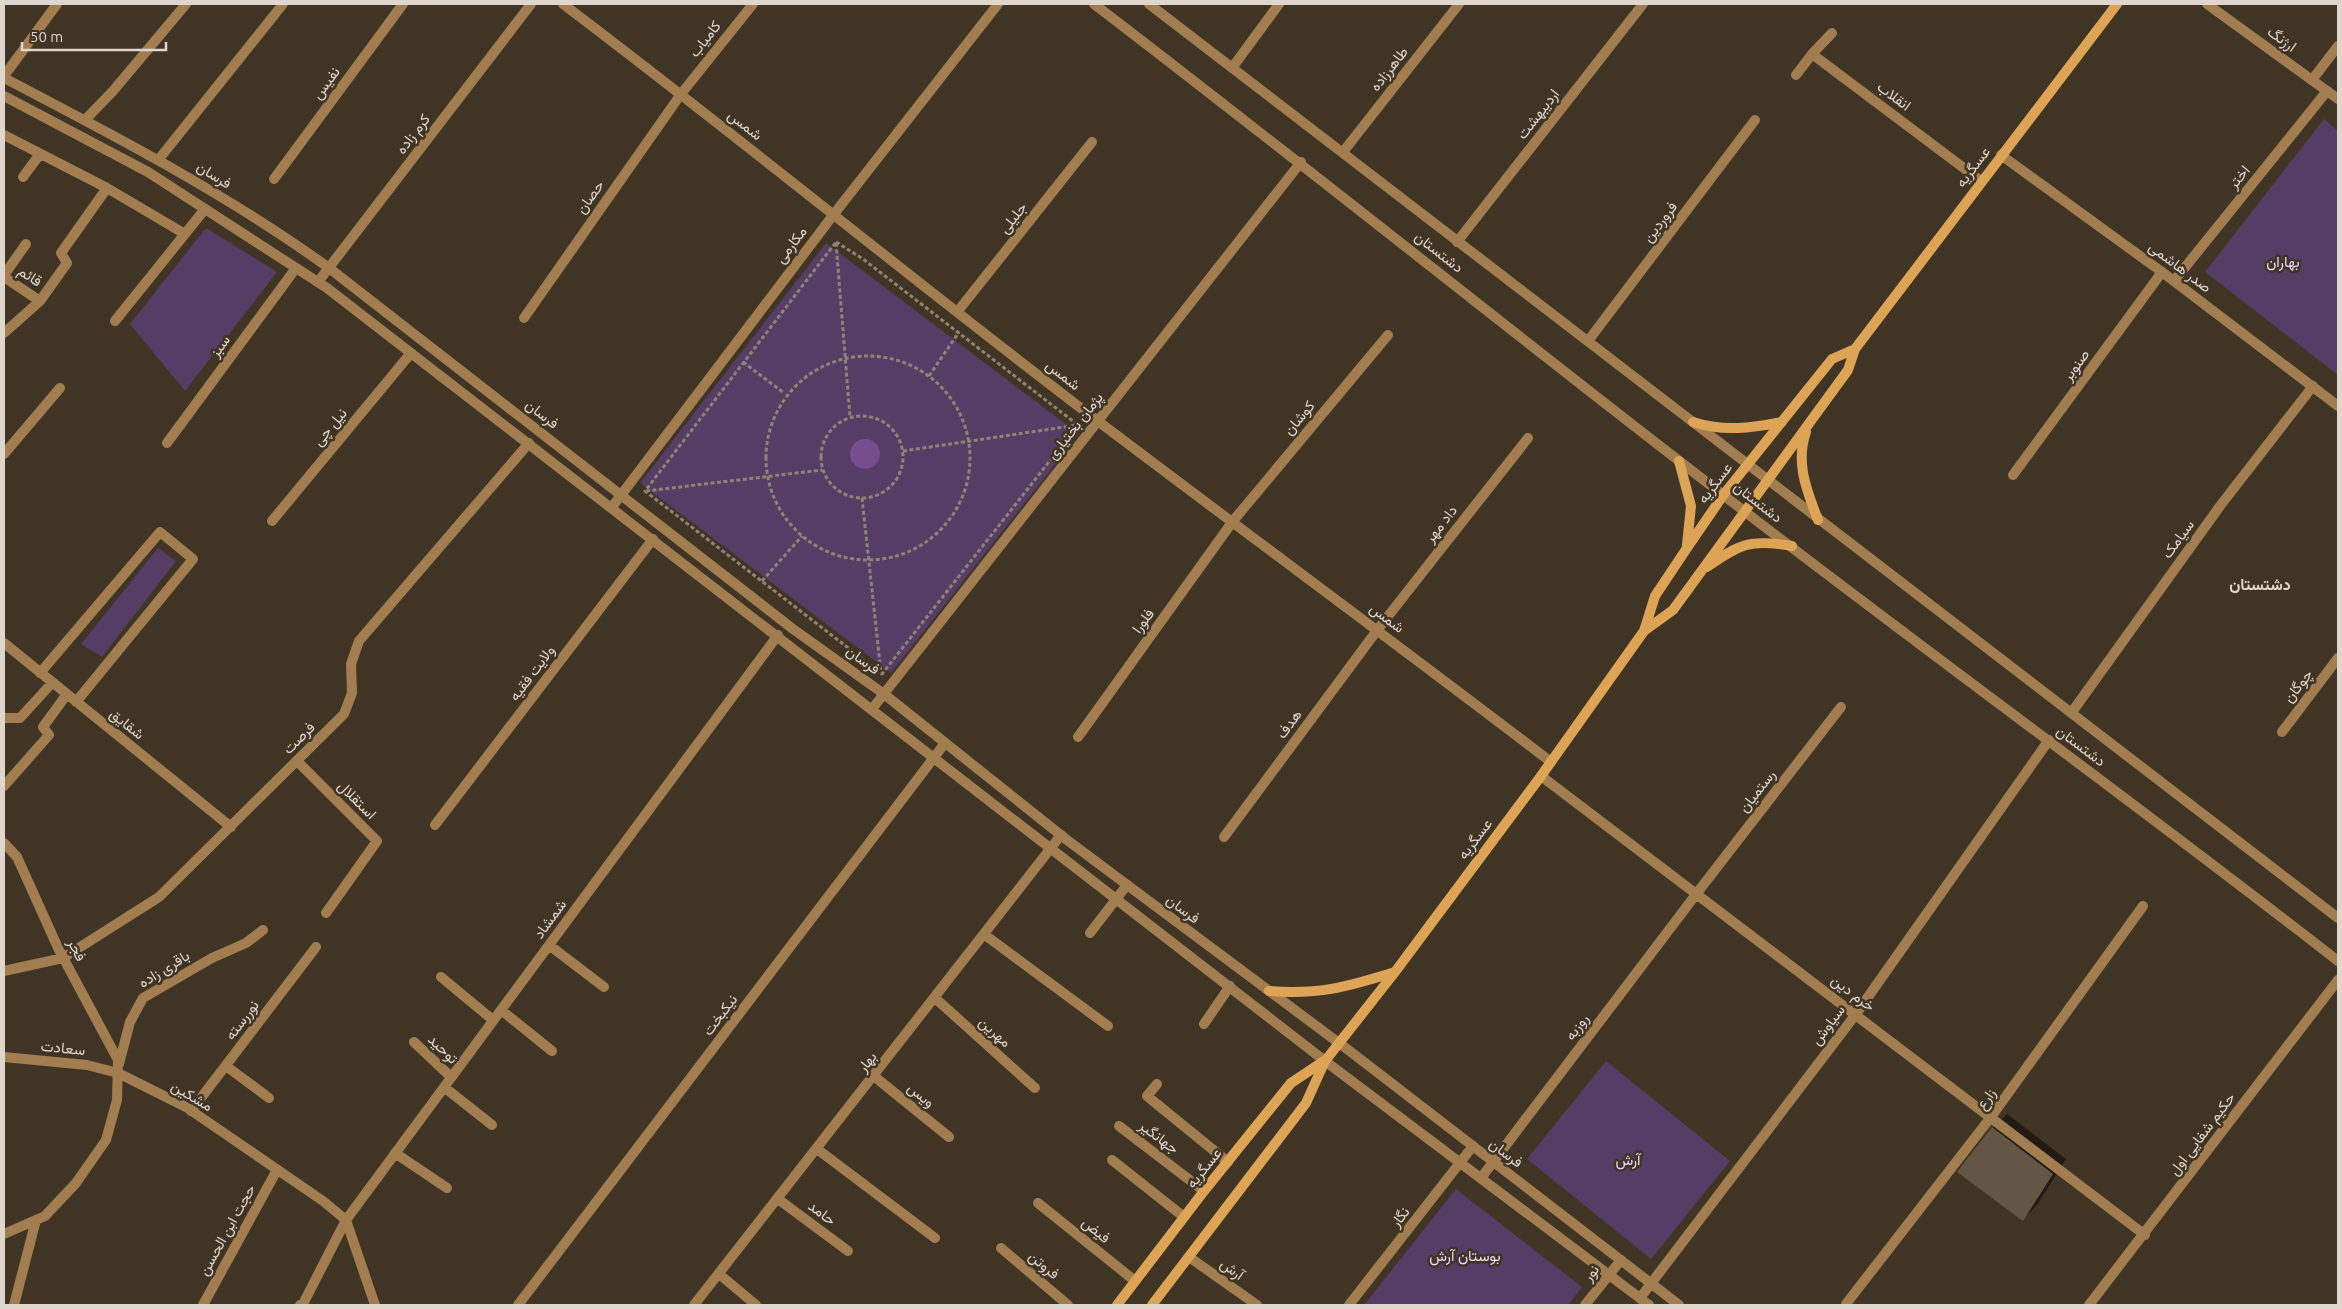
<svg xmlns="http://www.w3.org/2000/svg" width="2342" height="1309" viewBox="0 0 2342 1309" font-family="Ubuntu,Vazirmatn,sans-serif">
	<rect width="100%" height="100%" fill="#403424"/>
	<path fill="#553d65" d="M2324,119L2338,131V375L2205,272Z
		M206,228L277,272L185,391L130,324Z
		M826,243L1079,434L891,673L640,483Z
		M158,548L176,561L102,657L81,644Z
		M1606,1061L1730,1161L1651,1259L1527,1159Z
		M1456,1189L1582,1287L1568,1305H1364Z"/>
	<path fill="#764d8f" d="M850 454a15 15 0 1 1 30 0a15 15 0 1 1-30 0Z"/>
	<path fill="#0007" d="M2007,1114L2066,1159L2037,1205L2023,1219L1993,1128Z"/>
	<path fill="#645645" d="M1992,1127L2053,1174L2023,1221L1957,1172Z"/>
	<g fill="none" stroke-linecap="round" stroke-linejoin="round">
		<path stroke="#8e8476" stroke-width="3" stroke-dasharray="4 2.5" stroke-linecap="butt" d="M836,242L863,259L1078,425L882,674L645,491Z
			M836,243L850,417
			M766 458a102 102 0 1 1 204 0a102 102 0 1 1-204 0Z
			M743,362L784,393
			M929,376L959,332
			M821 457a41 41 0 1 1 82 0a41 41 0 1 1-82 0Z
			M903,451L1078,425
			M646,491L822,470
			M862,498L881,673
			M762,581L802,536"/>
		<path stroke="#a17d4f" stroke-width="10" d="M1832,33L1812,54L1981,181
			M1232,68L1279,4
			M1796,75L1812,54
			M4,76L57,4
			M2312,80L2338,46
			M85,120L113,91L186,4
			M4,135L107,188L185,234
			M1343,152L1459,4
			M159,159L283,4
			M23,177L40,154
			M274,179L403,4
			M1457,242L1643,4
			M4,275L26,244
			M4,277L40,301
			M2174,281L2327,91
			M318,282L531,4
			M958,311L1092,142
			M524,318L681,94L753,4
			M115,321L205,209
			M4,333L40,301L67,263L61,253L107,188
			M1588,341L1755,120
			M167,443L296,268
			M4,454L60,388
			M2013,475L2162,272
			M612,507L834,214L998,4
			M272,521L411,353
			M4,643L231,827
			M40,673L160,532L193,559L76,702
			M872,709L1301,162
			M2072,712L2220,506L2313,386
			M4,718H20L52,683
			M2282,732L2338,658
			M1078,737L1233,521L1388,335
			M297,761L377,841L326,913
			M1541,776L2145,1235
			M4,786L49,735L43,727L67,694
			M435,825L653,539
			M1224,837L1378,629L1528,438
			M4,843L17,857L59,950L118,1060L117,1100L106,1140L76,1183L45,1216L4,1234
			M1090,933L1127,885
			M985,935L1108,1026
			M549,945L604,987
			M4,971L63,958L159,897L344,714L352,693L351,664L359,641L529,443
			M441,977L493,1020
			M935,998L1035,1088
			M501,1010L552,1051
			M1204,1024L1230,986
			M414,1042L451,1077
			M119,1064L130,1022L143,998L212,958L246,943L263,930
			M226,1066L269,1098
			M875,1077L949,1137
			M1157,1084L1147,1096L1228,1162
			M444,1087L492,1125
			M191,1111L316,947
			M1119,1126L1204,1191
			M817,1149L935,1238
			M395,1153L447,1188
			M1112,1160L1184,1217
			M1481,1178L1697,893L1841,707
			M778,1199L848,1251
			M1038,1203L1135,1281
			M1001,1248L1068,1305
			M1189,1257L1257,1305
			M719,1274L756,1305
			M1640,1298L1856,1014L2049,740
			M1846,1304L1991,1117L2143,906
			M14,1305L36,1220
			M203,1305L277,1170
			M300,1305L303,1304L346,1220L778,635
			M518,1305L945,743
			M694,1305L1061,835
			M1349,1305L1473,1146
			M1585,1305L1621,1260"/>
		<path stroke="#a17d4f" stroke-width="10" d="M563,4C739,137 910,278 1086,412C1240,529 1397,644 1551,762
			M1094,4C1290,154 1483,309 1678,460C1896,630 2120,791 2338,961
			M1149,4L2338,918
			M2207,4L2338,99
			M4,78C115,136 227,194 329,268L793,629L884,694L1067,840L1351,1052L1679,1305
			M4,96L148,172L327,288L1325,1061L1649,1305
			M2001,155L2162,272L2338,406
			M4,1057L87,1065L118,1073L186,1107L323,1201L346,1220L375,1305
			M2089,1305L2338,980"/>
		<path stroke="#dea456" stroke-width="10" d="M1693,422C1723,432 1752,428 1782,422
			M1806,432C1795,463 1807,491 1818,520
			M1679,461L1691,506L1687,545
			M1707,567C1741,543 1751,539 1792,546
			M1644,631L1655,596L1687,548L1724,494L1832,359L1855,349
			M1269,991C1319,995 1347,987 1395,972
			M1117,1305L1204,1191L1291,1083L1324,1061
			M1152,1305L1306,1103L1325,1061L1395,972L1541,776L1644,631L1673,610L1848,370L1855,349L2117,4"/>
	</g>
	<g text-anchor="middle" stroke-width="5" stroke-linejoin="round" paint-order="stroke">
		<g font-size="15" fill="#dfd7cd" stroke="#403424">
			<text transform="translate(705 39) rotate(-52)" y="5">کامیاب</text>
			<text transform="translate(2282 39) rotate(36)" y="5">ارژنگ</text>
			<text transform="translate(1389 69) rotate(-52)" y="5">طاهرزاده</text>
			<text transform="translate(326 83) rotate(-54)" y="5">نفیس</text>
			<text transform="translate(1894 96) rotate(37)" y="5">انقلاب</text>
			<text transform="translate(1538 114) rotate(-52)" y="5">اردیبهشت</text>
			<text transform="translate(745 125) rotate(38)" y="5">شمس</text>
			<text transform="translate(413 134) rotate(-53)" y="5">کرم زاده</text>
			<text transform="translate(1973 167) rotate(-53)" y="5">عسگریه</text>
			<text transform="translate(214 175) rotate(32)" y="5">فرسان</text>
			<text transform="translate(2239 177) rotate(-51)" y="5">اختر</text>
			<text transform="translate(590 197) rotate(-55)" y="5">حصان</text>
			<text transform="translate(1013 218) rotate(-52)" y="5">جلیلی</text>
			<text transform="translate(1660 222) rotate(-53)" y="5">فروردین</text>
			<text transform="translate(791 245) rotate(-53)" y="5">مکارمی</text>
			<text transform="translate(1439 252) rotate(38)" y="5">دشتستان</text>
			<text transform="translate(2180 267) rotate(37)" y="5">صدر هاشمی</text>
			<text transform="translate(30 276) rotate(33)" y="5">قائم</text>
			<text transform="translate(220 346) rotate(-54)" y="5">سبز</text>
			<text transform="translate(2076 365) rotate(-54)" y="5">صنوبر</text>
			<text transform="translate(1063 375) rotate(38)" y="5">شمس</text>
			<text transform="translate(542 414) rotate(38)" y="5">فرسان</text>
			<text transform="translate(1299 418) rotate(-50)" y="5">کوشان</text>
			<text transform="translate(1075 426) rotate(-52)" y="5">پژمان بختیاری</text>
			<text transform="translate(330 427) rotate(-50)" y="5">نیل چی</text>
			<text transform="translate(1715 483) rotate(-53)" y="5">عسگریه</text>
			<text transform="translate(1758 502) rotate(38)" y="5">دشتستان</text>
			<text transform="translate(1441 524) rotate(-52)" y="5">داد مهر</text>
			<text transform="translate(2178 539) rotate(-54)" y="5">سیامک</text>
			<text transform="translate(1387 618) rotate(37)" y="5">شمس</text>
			<text transform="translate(1143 621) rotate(-54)" y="5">فلورا</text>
			<text transform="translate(863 660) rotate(36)" y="5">فرسان</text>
			<text transform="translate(532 673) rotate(-53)" y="5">ولایت فقیه</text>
			<text transform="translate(2298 686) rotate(-52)" y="5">چوگان</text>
			<text transform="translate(127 724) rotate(39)" y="5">شقایق</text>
			<text transform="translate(1289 724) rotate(-54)" y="5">هدف</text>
			<text transform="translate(299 738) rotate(-45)" y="5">فرصت</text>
			<text transform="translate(2081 746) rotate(37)" y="5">دشتستان</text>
			<text transform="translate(1757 791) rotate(-52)" y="5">رستمیان</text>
			<text transform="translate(357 800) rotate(45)" y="5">استقلال</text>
			<text transform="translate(1475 839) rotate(-53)" y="5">عسگریه</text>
			<text transform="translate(1183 909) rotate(37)" y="5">فرسان</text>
			<text transform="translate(550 919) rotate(-54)" y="5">شمشاد</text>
			<text transform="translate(77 950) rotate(63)" y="5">فجر</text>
			<text transform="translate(164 969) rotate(-32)" y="5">باقری زاده</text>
			<text transform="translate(1853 993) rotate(37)" y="5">خرم دین</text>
			<text transform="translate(720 1015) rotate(-53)" y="5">نیکبخت</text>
			<text transform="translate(242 1020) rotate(-53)" y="5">نوررسته</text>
			<text transform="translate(1828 1025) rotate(-53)" y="5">سیاوش</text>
			<text transform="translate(1577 1027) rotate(-53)" y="5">روزبه</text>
			<text transform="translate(995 1032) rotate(42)" y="5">مهرین</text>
			<text transform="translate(63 1048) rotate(6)" y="5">سعادت</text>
			<text transform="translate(443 1049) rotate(44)" y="5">توحید</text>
			<text transform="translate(867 1062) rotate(-52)" y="5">بهار</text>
			<text transform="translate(921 1095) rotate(39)" y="5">ویس</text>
			<text transform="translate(192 1096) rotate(31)" y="5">مشکین</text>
			<text transform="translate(1986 1099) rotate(-54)" y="5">زارع</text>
			<text transform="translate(2202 1134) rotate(-53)" y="5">حکیم شفایی اول</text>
			<text transform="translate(1159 1137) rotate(37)" y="5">جهانگیر</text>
			<text transform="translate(1506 1153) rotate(37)" y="5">فرسان</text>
			<text transform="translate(1204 1168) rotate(-51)" y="5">عسگریه</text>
			<text transform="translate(822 1213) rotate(37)" y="5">حامد</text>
			<text transform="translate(1400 1217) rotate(-52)" y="5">نگار</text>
			<text transform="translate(227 1230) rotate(-61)" y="5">حجت ابن الحسن</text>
			<text transform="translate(1096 1230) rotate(39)" y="5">فیض</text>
			<text transform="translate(1044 1265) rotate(40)" y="5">فروتن</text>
			<text transform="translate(1232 1269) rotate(36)" y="5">آرش</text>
			<text transform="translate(1591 1273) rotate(-52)" y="5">نور</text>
		</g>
		<g font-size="15" fill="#edd6fc" stroke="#403424">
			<text x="2283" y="267">بهاران</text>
			<text x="1628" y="1165">آرش</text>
			<text x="1465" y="1261">بوستان آرش</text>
		</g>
		<g font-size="16" font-weight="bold" fill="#dfd7cd" stroke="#403424">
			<text x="2260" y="590">دشتستان</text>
		</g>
	</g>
	<rect width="2342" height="1309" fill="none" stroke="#dfd7cd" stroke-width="10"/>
	<path d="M22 42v8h144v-8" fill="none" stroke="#dfd7cd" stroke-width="2.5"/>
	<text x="30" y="42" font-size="15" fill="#dfd7cd" stroke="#403424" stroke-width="4" paint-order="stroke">50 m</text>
</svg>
